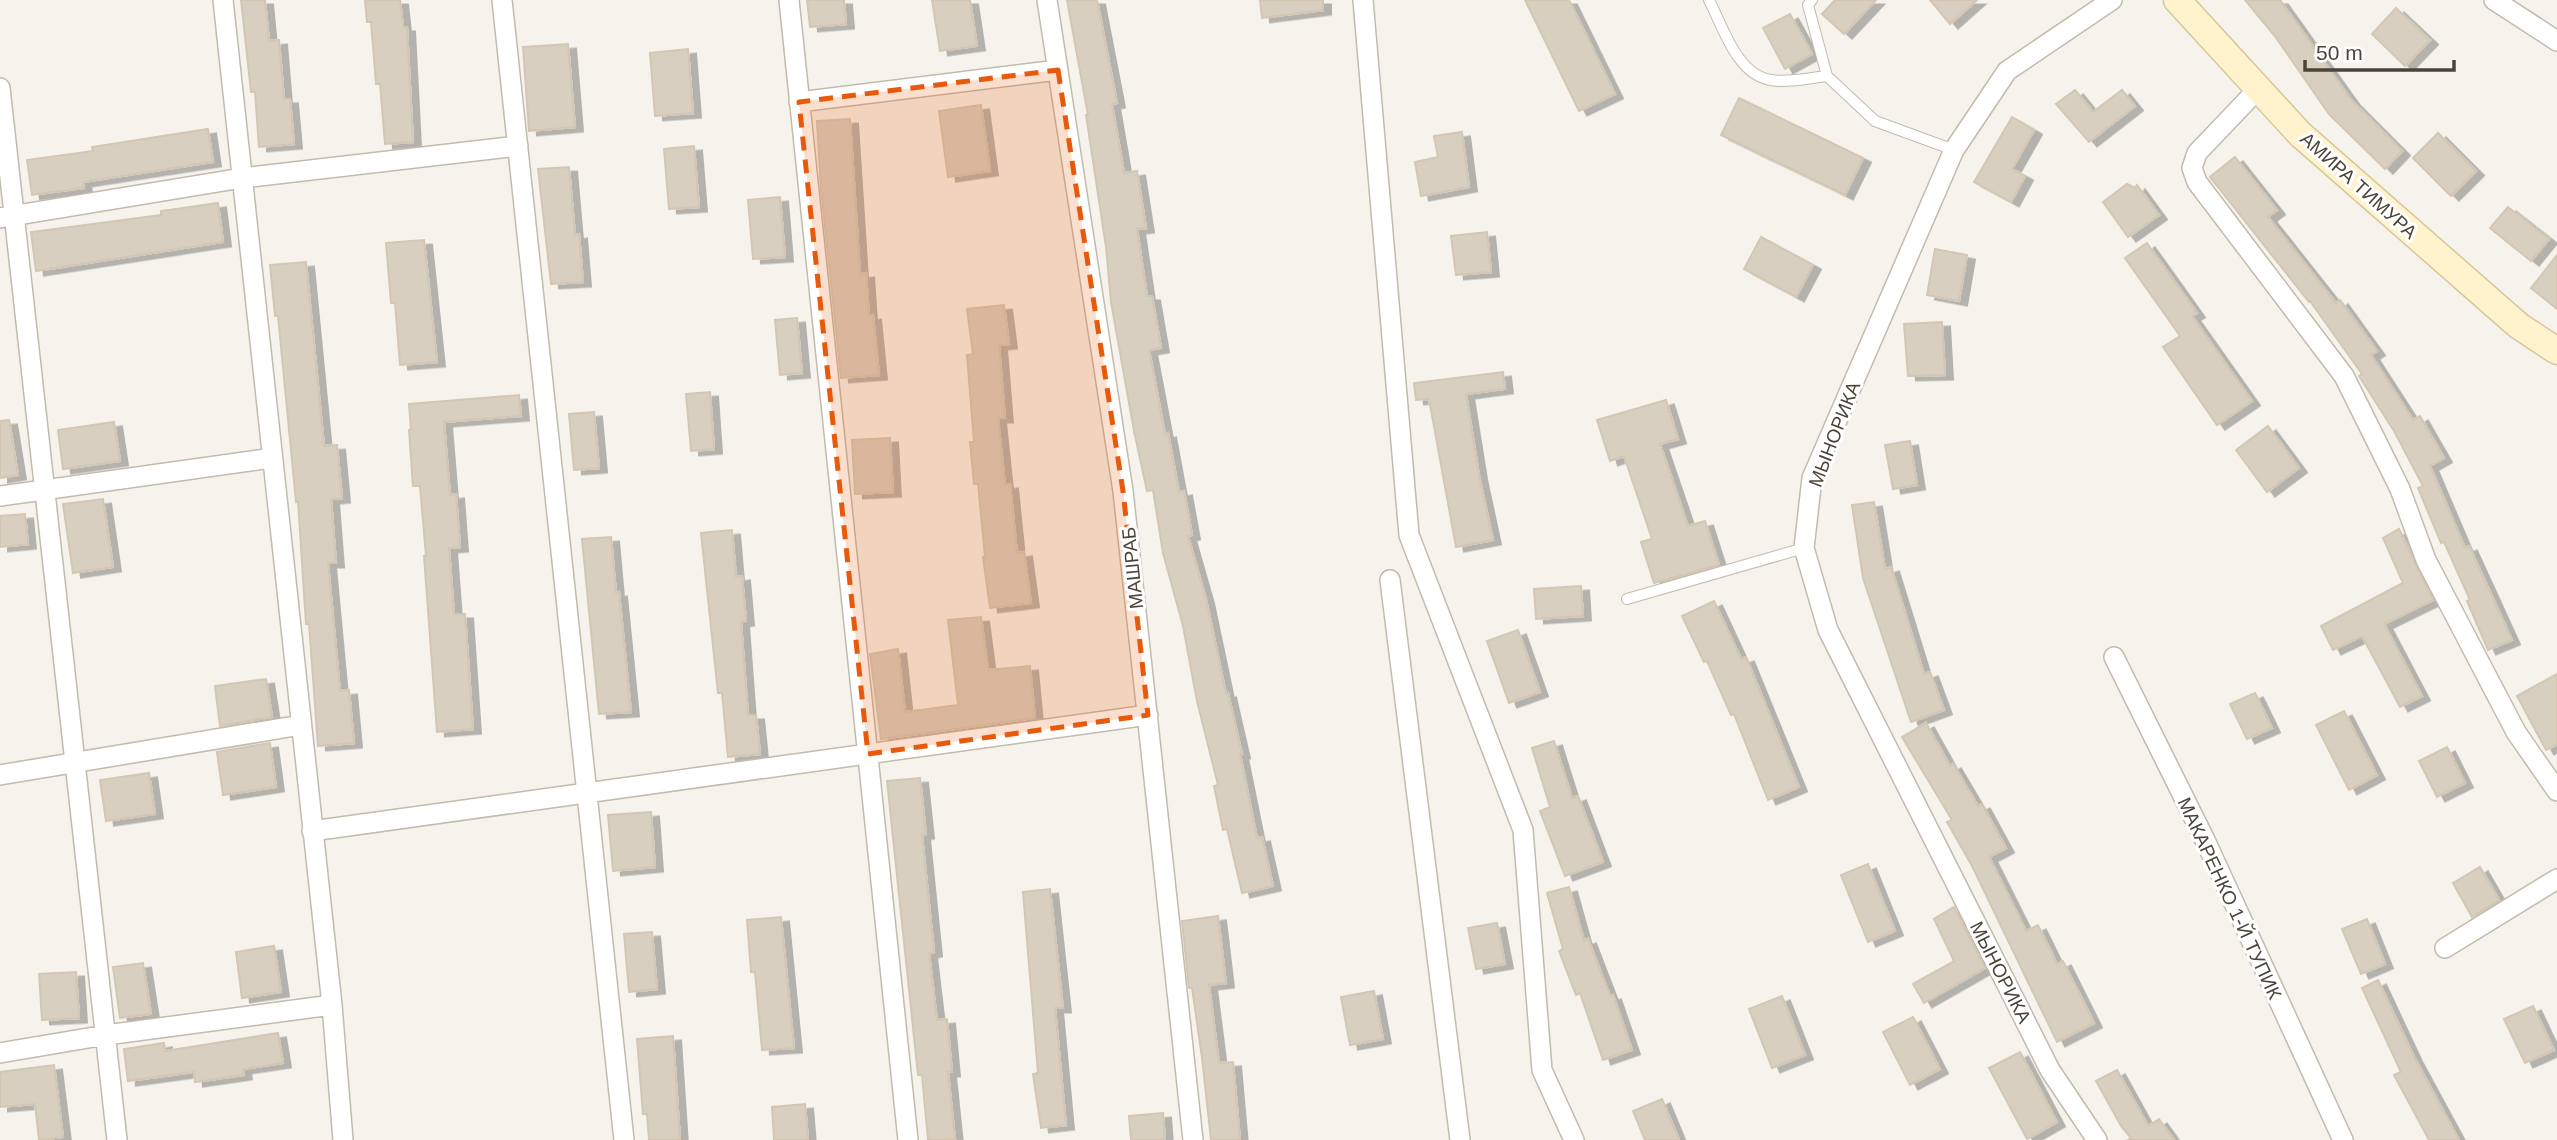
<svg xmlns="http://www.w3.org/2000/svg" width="2557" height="1140" viewBox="0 0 2557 1140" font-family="Arial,sans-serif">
	<defs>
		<filter id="shadow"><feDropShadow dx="8" dy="4.5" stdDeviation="0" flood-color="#0004"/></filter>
	</defs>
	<rect width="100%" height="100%" fill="#f6f3ec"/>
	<path fill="#d8cfc1" stroke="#d3c7b4" stroke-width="2" filter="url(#shadow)" d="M241,0H265L269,41L279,40L284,99H290L294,144L259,147L255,92H251Z
		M365,0H400L403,27H407L413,142L385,144L380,84H376L371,22H367Z
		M807,0H844L846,24L810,27Z
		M932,0H970L977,46L940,51Z
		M1067,0H1097L1117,103L1112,104L1124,173L1137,171L1146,228L1137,229L1147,296H1152L1161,348L1149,350L1165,434L1168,433L1179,492L1184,491L1192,535L1188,536L1206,599L1226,694L1228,693L1242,754H1240L1257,838L1262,837L1273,886L1242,893L1227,829L1223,830L1214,786L1218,785L1197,701L1183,626L1163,553L1153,490L1147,491L1134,431L1111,302L1106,247L1086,115H1088Z
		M1260,0H1323V10L1262,18Z
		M1525,0H1569L1615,94L1579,111Z
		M1835,0H1876L1844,34L1822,14Z
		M1930,0H1977L1950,24Z
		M2245,0H2280L2352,101L2402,151L2385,169L2329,114L2274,35Z
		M2396,8L2430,40L2405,66L2372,34Z
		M1790,14L1812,54L1785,69L1763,28Z
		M568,44L575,127L529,131L523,47Z
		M688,49L693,113L655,116L650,53Z
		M2075,90L2093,112L2122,90L2135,106L2089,142L2056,104Z
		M1739,98L1863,158L1845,195L1721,135Z
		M981,105L990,171L948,177L939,111Z
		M2012,117L2034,130L2012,169L2025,176L2011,202L1974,182Z
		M850,119L860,274L866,273L869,316L873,315L879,375L841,378L821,189L817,121Z
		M208,129L213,162L83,182L84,188L32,195L27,160L93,151L92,147Z
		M1462,132L1469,187L1421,196L1415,162L1438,157L1434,136Z
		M2438,133L2476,171L2451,196L2413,158Z
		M694,146L699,207L669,209L664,149Z
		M2235,157L2277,210L2268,217L2336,303L2340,300L2377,351L2371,355L2413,420L2420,416L2444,458L2430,466L2465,548L2469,546L2512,640L2488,650L2467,601L2470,600L2444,542L2441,543L2418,488L2423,486L2394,431L2359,376L2362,374L2310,301L2309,302L2210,177Z
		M569,167L575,235L579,234L583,282L551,284L538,169Z
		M2127,184L2135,188L2137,185L2159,215L2128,237L2103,202Z
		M780,197L785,257L753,259L748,200Z
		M218,203L223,242L36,271L31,232L161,215V211Z
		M2508,207L2549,239L2531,261L2490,228Z
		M1487,232L1491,272L1456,275L1451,236Z
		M1761,237L1813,265L1796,297L1744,269Z
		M424,240L437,362L400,365L395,303H391L386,243Z
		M2147,243L2197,313L2192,316L2252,401L2217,425L2163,347L2180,336L2125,258Z
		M1935,249L1967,255L1959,301L1927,295Z
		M2557,255V309L2531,288Z
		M306,262L324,446L337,445L342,498L331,499L336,563H328L340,691L349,690L354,743L318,746L309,624H306L298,501L296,502L278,316H275L270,265Z
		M1004,305L1009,344L999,345L1005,418H998L1005,485L1010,484L1017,553L1024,552L1031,603L990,608L983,557H985L978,484H974L970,442H974L967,355L973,354L967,309Z
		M797,318L802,373L780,375L775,320Z
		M1942,322L1945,375L1908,376L1904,324Z
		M1503,372L1505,389L1466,394L1479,475L1493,540L1456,547L1429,399L1416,400L1414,383Z
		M710,392L714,449L691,451L686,394Z
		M519,395L521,416L444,422L450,495L456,494L460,547L449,548L454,614H465L473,729L437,732L424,556H426L420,486H413L409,430L411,429L409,404Z
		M1666,400L1678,439L1660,444L1688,526L1705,521L1719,565L1654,583L1641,542L1652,539L1624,456L1610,461L1597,420Z
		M594,412L599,468L574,470L569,414Z
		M9,420L18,475L0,478V421Z
		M114,422L120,461L63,469L58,430Z
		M2268,426L2299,468L2267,492L2236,450Z
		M890,438L893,492L855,494L852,440Z
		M1910,441L1917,485L1893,489L1885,445Z
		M103,499L113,567L73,573L63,504Z
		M1874,502L1885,569L1891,567L1924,674L1930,672L1944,710L1911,722L1863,578L1852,505Z
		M25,514L28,544L0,547V516Z
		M2399,529L2433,600L2384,624L2422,696L2400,707L2362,636L2333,650L2321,626L2403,583L2383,538Z
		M732,530L736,577L742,576L746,621L741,622L748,715H756L760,754L728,757L722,693H718L701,533Z
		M611,537L616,593L619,592L631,712L599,714L582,539Z
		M1581,586L1583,616L1536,619L1534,589Z
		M1714,601L1741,659L1746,657L1799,787L1768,800L1734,714L1731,715L1707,661L1704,662L1682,616Z
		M981,617L988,670L1030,666L1035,718L881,739L870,654L898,649L905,712L958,705L948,620Z
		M1518,630L1540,692L1509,703L1487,641Z
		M2557,674V744L2546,750L2517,696Z
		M266,679L272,717L220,726L215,686Z
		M2255,693L2272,728L2247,739L2230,704Z
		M2344,711L2377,775L2349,790L2316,725Z
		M1926,723L1950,766L1953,764L1978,806L1982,804L2006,848L1989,857L2026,931L2038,925L2057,964L2063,961L2094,1023L2057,1042L1972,866L1947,822L1952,820L1902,737Z
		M1554,741L1572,798L1578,796L1603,862L1565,876L1540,811L1550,807L1532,748Z
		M270,743L276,787L223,795L217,752Z
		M2447,747L2465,783L2437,797L2419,761Z
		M149,773L155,814L106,821L100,780Z
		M920,778L926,834L922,835L934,952L929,953L937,1020L947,1019L952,1072H948L955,1139L938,1140H928L922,1075H918L887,781Z
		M651,812L655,867L613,871L608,815Z
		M1868,864L1895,931L1868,942L1841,875Z
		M2480,867L2499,900L2472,917L2453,883Z
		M1569,887L1584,941L1588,939L1610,996L1613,995L1632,1050L1603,1060L1580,993L1576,995L1559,951L1563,949L1547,893Z
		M1050,889L1063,1008H1055L1066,1125L1041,1128L1033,1074L1038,1073L1023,892Z
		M1954,907L1985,968L1924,1003L1913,984L1954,961L1934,919Z
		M1218,916L1226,983L1209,985L1219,1063L1233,1062L1240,1140H1211L1202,1058L1192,988H1189L1182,921Z
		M781,917L794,1048L762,1050L755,972H751L747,920Z
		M2367,919L2385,964L2361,974L2342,929Z
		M1497,923L1505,964L1476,969L1468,928Z
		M652,932L657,989L629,992L624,934Z
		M274,946L281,992L242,998L236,952Z
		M143,963L151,1014L120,1018L113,967Z
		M76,972L79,1018L42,1020L39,974Z
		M2378,980L2414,1057L2459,1140H2429L2394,1075L2401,1072L2362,988Z
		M1374,991L1383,1039L1350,1045L1341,997Z
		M1782,996L1805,1055L1772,1068L1749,1009Z
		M2533,1006L2554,1050L2525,1063L2504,1019Z
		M1913,1017L1940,1069L1910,1085L1883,1032Z
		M278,1033L283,1063L243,1069L244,1075L195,1082L194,1072L128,1081L124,1049L164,1043L165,1051Z
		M673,1036L680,1140H649L647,1114H643L637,1039Z
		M2020,1052L2057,1122L2027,1139L1989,1068Z
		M54,1065L63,1137L39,1140L35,1104L0,1107V1072Z
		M2117,1070L2148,1126L2159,1119L2174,1140H2128L2131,1138L2121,1126L2096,1081Z
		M1662,1099L1679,1140H1645L1633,1111Z
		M805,1104L808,1140H774L772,1107Z
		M1163,1113L1165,1140H1131L1129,1116Z"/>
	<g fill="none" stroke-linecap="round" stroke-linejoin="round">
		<g stroke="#c2bbae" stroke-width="12">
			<path id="lane" d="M1709,0C1723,27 1737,75 1771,80C1788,83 1809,78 1827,76
				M1812,0L1808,5L1827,76L1875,121L1954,150
				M1627,599L1804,548"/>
		</g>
		<g stroke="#c2bbae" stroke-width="22">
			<path id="street" d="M223,0L332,1005L343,1140
				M502,0L624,1140
				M789,0L908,1140
				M1047,0L1123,491L1193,1140
				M1363,0L1409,535L1523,830L1542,1070L1574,1140
				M2494,0L2557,41
				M0,88L117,1140
				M2258,89L2197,153L2192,168L2197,182L2344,376L2400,489L2426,560L2516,732L2557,791
				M799,102L1058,70
				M0,218L242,178L518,146
				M0,496L272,458
				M1390,580L1460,1140
				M2114,657L2205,840L2343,1140
				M0,775L301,725
				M312,831L1148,715
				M2445,948L2557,879
				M0,1053L106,1035L332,1005
				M2097,1140L2050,1070L1828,630L1804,548L1812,478L1954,150L2007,71L2112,0"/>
		</g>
		<g stroke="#d6c79b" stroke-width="29">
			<path id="secondary" d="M2177,0L2300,134L2519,326L2557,351"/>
		</g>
		<use href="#lane" stroke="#fff" stroke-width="10"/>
		<use href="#street" stroke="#fff" stroke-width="19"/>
		<use href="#secondary" stroke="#fff3cd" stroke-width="26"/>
	</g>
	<path fill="#e8590c" fill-opacity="0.2" stroke="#e8590c" stroke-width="5" stroke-dasharray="14 9" stroke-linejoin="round" d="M1058,70L1123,491L1148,715L868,754L799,102Z"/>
	<g text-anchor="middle" stroke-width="6" stroke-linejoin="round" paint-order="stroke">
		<g font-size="19" fill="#4b4439" stroke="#fff">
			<text transform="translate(2359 185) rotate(42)" y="7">АМИРА ТИМУРА</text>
			<text transform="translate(1834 434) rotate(-69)" y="7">МЫНОРИКА</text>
			<text transform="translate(1132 568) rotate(-96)" y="7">МАШРАБ</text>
			<text transform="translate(2230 898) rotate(65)" y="7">МАКАРЕНКО 1-Й ТУПИК</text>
			<text transform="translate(2001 972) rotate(63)" y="7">МЫНОРИКА</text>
		</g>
	</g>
	<path d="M2305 60v10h149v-10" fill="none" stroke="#4b4439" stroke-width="3.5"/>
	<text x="2316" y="60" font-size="21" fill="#4b4439" stroke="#ffffff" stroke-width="5" paint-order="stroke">50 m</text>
</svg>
